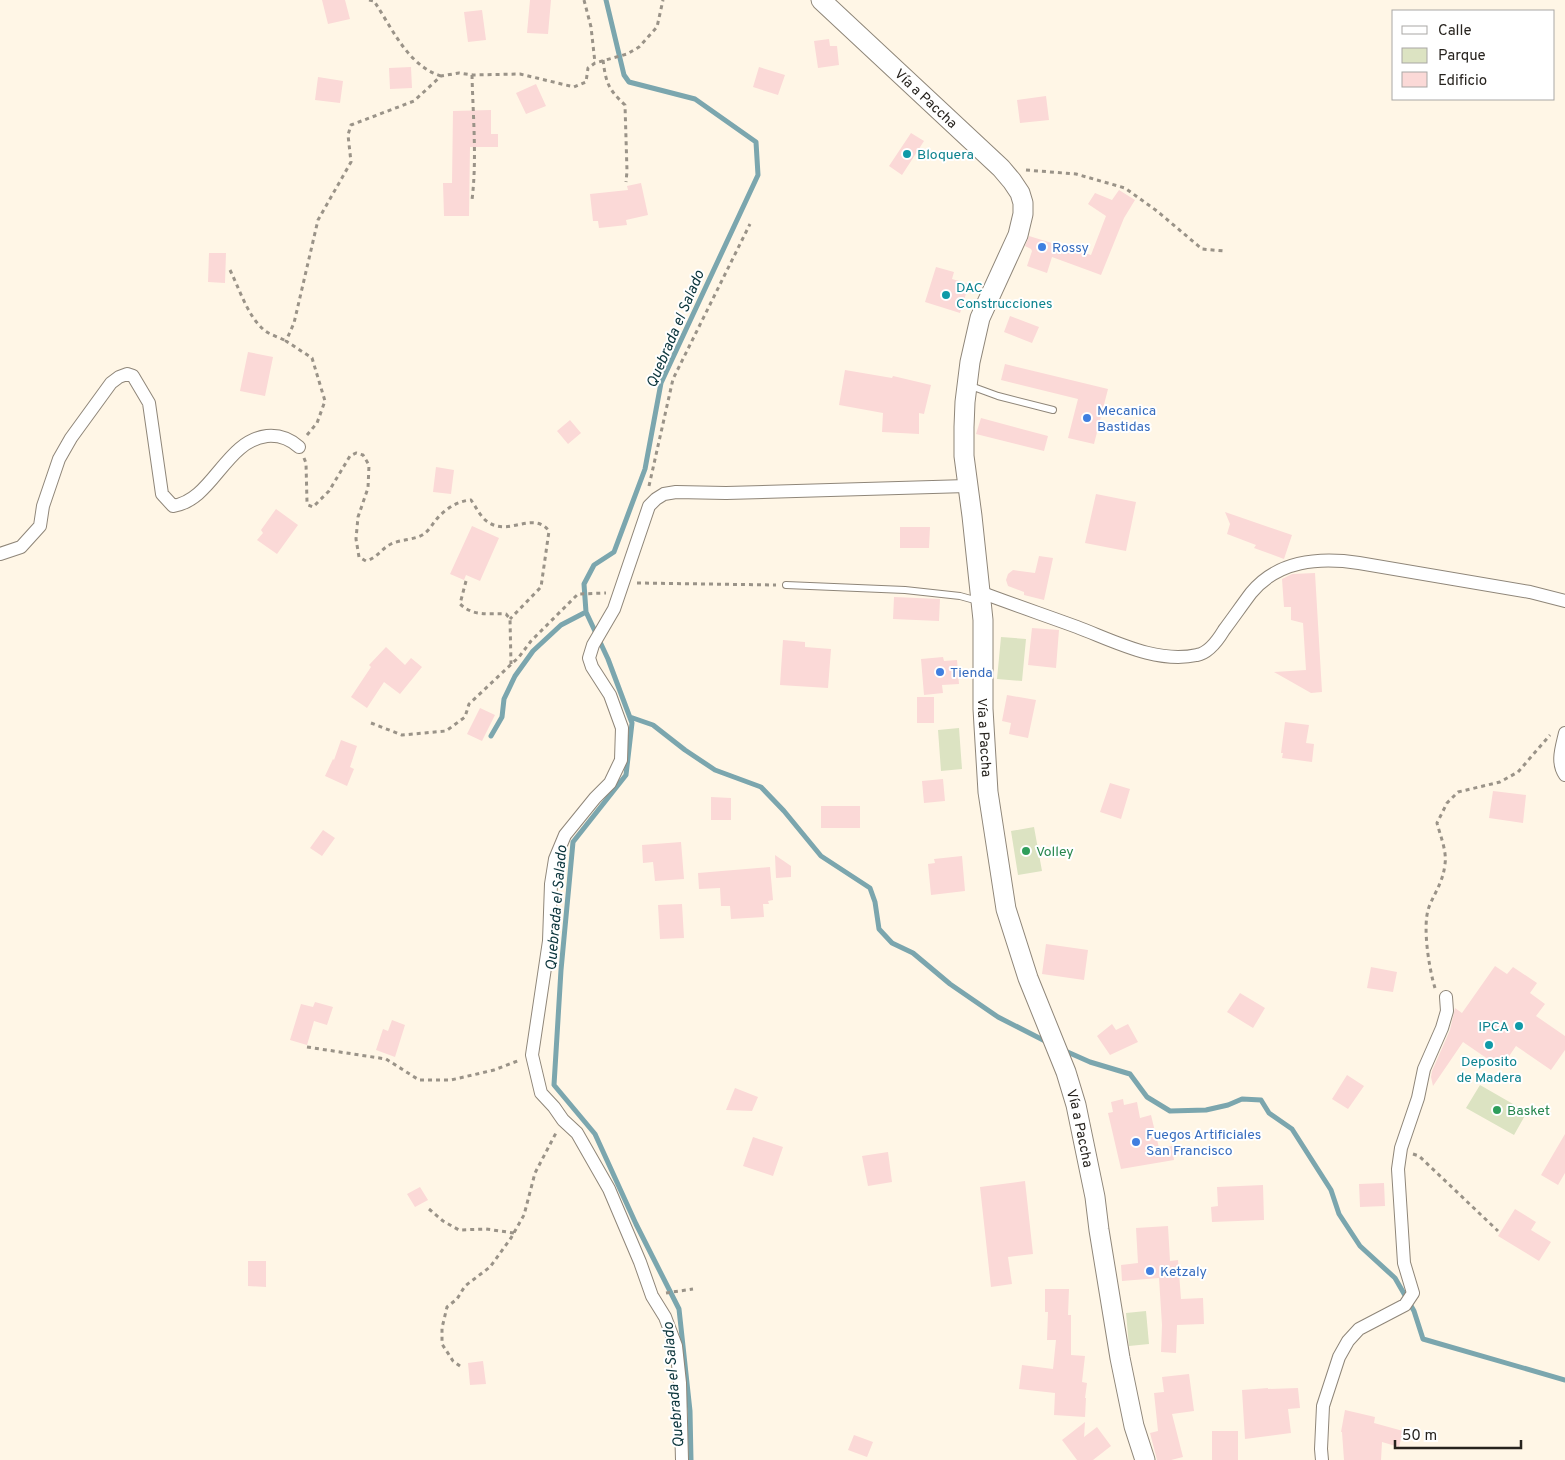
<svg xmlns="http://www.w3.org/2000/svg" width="1565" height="1460" viewBox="0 0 1565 1460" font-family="Overpass,sans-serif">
	<rect width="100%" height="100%" fill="#fff6e6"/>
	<path fill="#dce3c2" d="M1001,637L1026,639L1022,681L997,679Z
		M959,728L962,769L941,771L938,730Z
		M1034,827L1042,871L1018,875L1011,831Z
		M1480,1085L1527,1112L1514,1135L1466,1108Z
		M1146,1311L1149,1344L1129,1346L1126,1313Z"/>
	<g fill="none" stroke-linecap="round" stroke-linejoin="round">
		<path stroke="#7ba6ae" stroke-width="5" d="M606,0L624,75L629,82L695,99L756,142L758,175L661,383L645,469L614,552L594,565L584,584L586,612L608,659L632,723L626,775L573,842L561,970L554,1085L595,1134L636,1224L679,1309L690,1411L691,1460
			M630,717L653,725L685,750L715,770L761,787L784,811L821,856L870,888L875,902L879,929L892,943L913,953L950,984L998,1017L1049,1043
			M491,736L502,717L504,699L515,676L533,651L561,625L586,612
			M1063,1050L1090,1062L1130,1074L1147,1097L1170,1111L1206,1110L1228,1105L1242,1099L1261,1100L1269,1113L1292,1129L1331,1190L1339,1214L1360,1246L1395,1278L1414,1311L1423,1339L1565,1380"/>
	</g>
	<path fill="#fbd9d7" d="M322,0H345L350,19L328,24Z
		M530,0H551L548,34L527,33Z
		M482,10L486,40L468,42L464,12Z
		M829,39L830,46H837L839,65L818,68L814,41Z
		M411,67L412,88L390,89L389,68Z
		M759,67L785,75L778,95L753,87Z
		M318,77L343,81L340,103L315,100Z
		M536,84L546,106L526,114L516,93Z
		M1046,96L1049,120L1020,123L1017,100Z
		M491,110V134H498V147H470L469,216H444L443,183H452L453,111Z
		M911,133L924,141L902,175L889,166Z
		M641,183L648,215L626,220L627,225L599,228L598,221H593L590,194L628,190L627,186Z
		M1119,190L1135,200L1124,218L1101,275L1052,257L1047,273L1027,266L1032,251L1031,249L1025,246L1029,236L1091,255L1106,216L1088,204L1095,193L1112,200Z
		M209,253H226L225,283L208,282Z
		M936,267L954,272L952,279L969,284L960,313L925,302Z
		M1010,316L1039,327L1032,343L1004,332Z
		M248,352L273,357L265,396L240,391Z
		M1005,364L1108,389L1094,444L1068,438L1078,399L1001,380Z
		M845,370L892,378L893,376L931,385L924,414L919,413V434L882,432L883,413L839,405Z
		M981,418L1048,436L1044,451L976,434Z
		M570,420L581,433L568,444L557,431Z
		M436,467L454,470L451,494L433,492Z
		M1096,494L1136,502L1126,551L1085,543Z
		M276,509L298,525L277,554L257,540L263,533L261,530Z
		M1225,512L1292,535L1284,559L1254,548L1256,545L1227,534L1230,524Z
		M472,526L499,538L480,581L466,575L464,580L450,574Z
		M900,527H930L929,548H900Z
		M1039,556L1053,558L1044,600L1024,595V592L1008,586L1006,580L1008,574L1013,570L1035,573Z
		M1315,573L1322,692L1311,693L1274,672L1306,670L1303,623L1291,620V607H1284L1282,579L1292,574Z
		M894,597L940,599L939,621L893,619Z
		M1032,628L1059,630L1056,668L1028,665Z
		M783,640L805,642V647L831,649L828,688L780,685Z
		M386,647L405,665L411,658L422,667L400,694L384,682L367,708L351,697L371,667L369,665Z
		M943,657L944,661L957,660L959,684L942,685L943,693L924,695L921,659Z
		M1007,695L1036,700L1028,738L1009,734L1011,723L1002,721Z
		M917,697H934V723H917Z
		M480,708L495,715L482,741L467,734Z
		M1285,722L1309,725L1306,743L1314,744L1312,762L1282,758L1283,753H1281Z
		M341,740L357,746L350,767L354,769L347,786L325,776L333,759L334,760Z
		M943,779L945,801L924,803L922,781Z
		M1110,783L1130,789L1121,819L1100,812Z
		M1493,791L1526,795L1523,823L1489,818Z
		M711,797L731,798V820H711Z
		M821,806H860V828H821Z
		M323,830L335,838L322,856L310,848Z
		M681,842L684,879L655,881L653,862L643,863L642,845Z
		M775,855L791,866V877L776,878Z
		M962,856L965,891L931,895L928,864L935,863L934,859Z
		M770,867L773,900L768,901L769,904H763L764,917L731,919L730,906H721L720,888L699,889L698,873Z
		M682,904L684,938L660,939L658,905Z
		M1046,944L1088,950L1084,980L1042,974Z
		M1495,966L1507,974L1513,967L1537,983L1530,993L1545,1004L1536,1016L1565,1036V1050L1551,1070L1516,1046L1501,1068L1463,1042L1433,1086L1431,1077L1432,1071L1450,1030L1455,1008L1462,1013Z
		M1371,967L1397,972L1393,992L1367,988Z
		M1240,993L1265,1008L1253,1028L1227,1012Z
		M315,1002L333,1007L327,1025L314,1021L307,1045L290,1040L301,1004L313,1007Z
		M392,1020L405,1025L395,1057L376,1050L383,1029L388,1031Z
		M1112,1024L1116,1030L1128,1024L1138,1042L1110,1055L1097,1036Z
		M1347,1075L1364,1086L1348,1109L1332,1099Z
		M735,1088L758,1097L752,1111L726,1110Z
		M1123,1099L1124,1105L1137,1102L1140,1118L1151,1115L1159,1148L1172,1146L1174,1160L1121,1169L1108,1113L1113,1112L1111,1102Z
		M1565,1134V1173L1558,1185L1541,1175Z
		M753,1137L783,1147L773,1176L743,1166Z
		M888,1152L892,1182L868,1186L862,1156Z
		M1025,1181L1033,1254L1008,1257L1012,1284L991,1287L980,1187Z
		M1384,1183L1385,1206L1360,1207L1359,1184Z
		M1263,1185L1264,1220L1212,1222L1211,1207L1218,1206L1217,1187Z
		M420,1187L428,1200L415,1207L407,1194Z
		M1515,1209L1536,1222L1531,1230L1551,1242L1539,1261L1498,1236Z
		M1168,1226L1170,1261L1178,1260L1181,1299L1203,1298L1204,1324L1177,1325L1176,1353L1161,1352L1162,1325L1159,1278L1122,1281L1121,1265L1138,1263L1136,1228Z
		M248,1261H266V1287L248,1286Z
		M1045,1289H1069L1068,1315H1071V1355L1085,1356L1082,1382L1087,1383L1085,1398H1086L1085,1417L1054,1415L1055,1393L1019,1389L1022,1365L1053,1369L1056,1340H1047L1048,1312H1045Z
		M483,1361L486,1384L470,1385L468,1363Z
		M1189,1374L1194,1411L1172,1414L1183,1457L1171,1460H1157L1150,1433L1158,1431L1154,1393L1164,1392L1162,1377Z
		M1268,1388V1389L1298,1388L1300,1408L1288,1409L1291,1433L1245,1439L1242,1390Z
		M1345,1410L1375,1417L1374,1423L1403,1431L1399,1447L1382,1442L1381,1460H1344L1342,1432H1341Z
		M1085,1422L1084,1437L1097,1427L1111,1446L1093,1460H1077L1062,1440Z
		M1212,1431H1238V1460H1212Z
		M854,1435L873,1442L867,1457L848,1450Z"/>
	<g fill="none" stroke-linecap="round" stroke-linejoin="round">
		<g stroke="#8f8679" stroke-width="8">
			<path id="service" d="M968,385L998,396L1053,410
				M786,585L905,590L960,596L978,601"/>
		</g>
		<g stroke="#8f8679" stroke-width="14">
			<path id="minor" d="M0,554L21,547L40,526L43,506L59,459L71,438L111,383L119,377L127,374L133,376L149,403L162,494L173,506C213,500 225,441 267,436C278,435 290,439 299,447
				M980,592C1012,604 1044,615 1077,627C1114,641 1157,664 1197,655C1209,653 1218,640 1224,630C1233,618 1242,605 1251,593C1278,560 1319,557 1359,563L1530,592L1565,601
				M1565,733C1562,747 1556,762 1565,775
				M682,1460L680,1383L676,1346L665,1317L652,1296L640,1262L609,1189L577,1133L563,1120L554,1107L541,1093L532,1055L549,941L551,884L555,859L565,835L595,798L610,783L621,760L622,728L610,695L592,667L589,658L593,645L614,609L649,506L656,499L664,494L676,492L726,493L967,486
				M1322,1460L1321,1449L1323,1406L1339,1357L1348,1341L1359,1329L1405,1305L1413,1293L1404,1263L1398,1169L1401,1148L1418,1098L1424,1069L1442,1028L1447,1011L1446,997"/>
		</g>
		<g stroke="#8f8679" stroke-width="21">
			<g id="secondary">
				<path id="s1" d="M821,0L1001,168L1012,181L1020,193L1023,203V214L1018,235L980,318L970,362L965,402L964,427V456L972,516L983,620V709L988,792L1006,909L1028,978L1066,1072L1076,1105L1095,1197L1099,1230L1120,1358L1134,1426L1145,1460"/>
			</g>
		</g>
		<path stroke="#9a9388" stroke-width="3" stroke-dasharray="4 4" stroke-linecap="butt" d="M369,0L374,1C392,28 408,66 441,76
			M584,0L591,27L595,63
			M603,60C606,83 608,89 625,105L627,171L626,182
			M472,75C473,117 477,159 472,200
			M1026,170L1076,174L1125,188L1157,211L1202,249L1224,251
			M230,270C240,290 247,315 264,330C270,335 279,337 286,341
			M307,435L317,423L325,401L312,358L286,341L294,323L318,220L351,162L348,135L351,125L414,101L441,76L459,73L473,75L520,74L574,87L586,82L588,68L595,63L627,54L639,47L657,27L663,0
			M304,458L306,463L307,502L308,505L313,507L329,491L350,456L356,453L363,455L369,465L368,488L358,517L356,539L359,557L366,561C377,558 381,549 391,544C401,539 417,540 425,533C429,530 432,525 435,521C444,510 456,501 471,500C476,507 481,518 488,522C509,537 533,510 549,531L541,587L510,619
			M649,486L673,379L750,224
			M466,581L460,604C474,617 488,613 506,614L510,619L511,664
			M637,583L776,585
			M371,723L402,735L446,731L465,717L469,704L519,657L531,641L578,594L606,593
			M1435,988C1429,969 1422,925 1429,907C1435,892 1443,882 1445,864C1447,851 1440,835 1437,823L1447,803L1458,792L1500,782L1518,772L1550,735
			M307,1047L386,1059L419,1080H451L494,1070L520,1060
			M1413,1154L1419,1156L1498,1231
			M429,1209L443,1221L459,1230L486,1229L514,1233
			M666,1293L693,1289
			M460,1366L453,1361L442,1344V1328L447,1307L457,1299L465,1286L490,1267L511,1238L524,1215L535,1173L557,1131"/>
		<use href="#service" stroke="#fff" stroke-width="6"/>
		<use href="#minor" stroke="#fff" stroke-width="12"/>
		<use href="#secondary" stroke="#fff" stroke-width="19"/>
	</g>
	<g fill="#0f9aa8" stroke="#fff" stroke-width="2">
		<circle cx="907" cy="154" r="5"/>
		<circle cx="946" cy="295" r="5"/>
		<circle cx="1519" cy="1026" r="5"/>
		<circle cx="1489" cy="1045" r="5"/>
	</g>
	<g fill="#3f7fe0" stroke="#fff" stroke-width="2">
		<circle cx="1042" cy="247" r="5"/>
		<circle cx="1087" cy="418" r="5"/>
		<circle cx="940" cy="672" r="5"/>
		<circle cx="1136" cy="1142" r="5"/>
		<circle cx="1150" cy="1271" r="5"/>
	</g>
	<g fill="#2e9e5b" stroke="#fff" stroke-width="2">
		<circle cx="1026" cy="851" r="5"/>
		<circle cx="1497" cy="1110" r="5"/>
	</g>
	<g text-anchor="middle" stroke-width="4" stroke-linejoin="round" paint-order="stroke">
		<g font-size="14" fill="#27231e" stroke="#fff">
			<text dy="5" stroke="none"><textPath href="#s1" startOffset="144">Vía a Paccha</textPath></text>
			<text dy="5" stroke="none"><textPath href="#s1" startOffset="834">Vía a Paccha</textPath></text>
			<text dy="5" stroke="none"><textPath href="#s1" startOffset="1239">Vía a Paccha</textPath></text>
		</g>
		<g font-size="14" fill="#0d838f" stroke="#fff" text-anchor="start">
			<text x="917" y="159">Bloquera</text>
			<text x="956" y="292">DAC<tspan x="956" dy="16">Construcciones</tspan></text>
			<text x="1509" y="1031" text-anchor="end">IPCA</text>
			<text x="1489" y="1066" text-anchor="middle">Deposito<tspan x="1489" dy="16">de Madera</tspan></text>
		</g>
		<g font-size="14" fill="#366cbe" stroke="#fff" text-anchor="start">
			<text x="1052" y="252">Rossy</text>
			<text x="1097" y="415">Mecanica<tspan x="1097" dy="16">Bastidas</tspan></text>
			<text x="950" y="677">Tienda</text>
			<text x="1146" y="1139">Fuegos Artificiales<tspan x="1146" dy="16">San Francisco</tspan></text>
			<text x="1160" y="1276">Ketzaly</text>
		</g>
		<g font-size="14" fill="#27864d" stroke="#fff" text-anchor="start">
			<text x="1036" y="856">Volley</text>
			<text x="1507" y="1115">Basket</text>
		</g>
		<g font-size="15" font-style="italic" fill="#0b353c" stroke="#fff">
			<text transform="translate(675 329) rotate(-67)" y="5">Quebrada el Salado</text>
			<text transform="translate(556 908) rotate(-85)" y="5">Quebrada el Salado</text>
			<text transform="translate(673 1385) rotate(-95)" y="5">Quebrada el Salado</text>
		</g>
	</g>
	<rect x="1392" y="10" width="162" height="90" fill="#ffffff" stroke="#a9a7a5"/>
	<rect x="1402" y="26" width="25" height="8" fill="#ffffff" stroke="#a9a7a5"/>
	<text x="1438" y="35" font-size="15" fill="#27231e">Calle</text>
	<rect x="1402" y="48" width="25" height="15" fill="#dce3c2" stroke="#a9a7a5"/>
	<text x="1438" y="60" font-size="15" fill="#27231e">Parque</text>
	<rect x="1402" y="72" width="25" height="15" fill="#fbd9d7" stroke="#a9a7a5"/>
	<text x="1438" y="85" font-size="15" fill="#27231e">Edificio</text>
	<path d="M1395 1440v8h126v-8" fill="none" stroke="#27231e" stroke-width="2.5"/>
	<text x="1402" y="1440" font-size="15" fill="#27231e" stroke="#ffffff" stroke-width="4" paint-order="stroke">50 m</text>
</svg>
